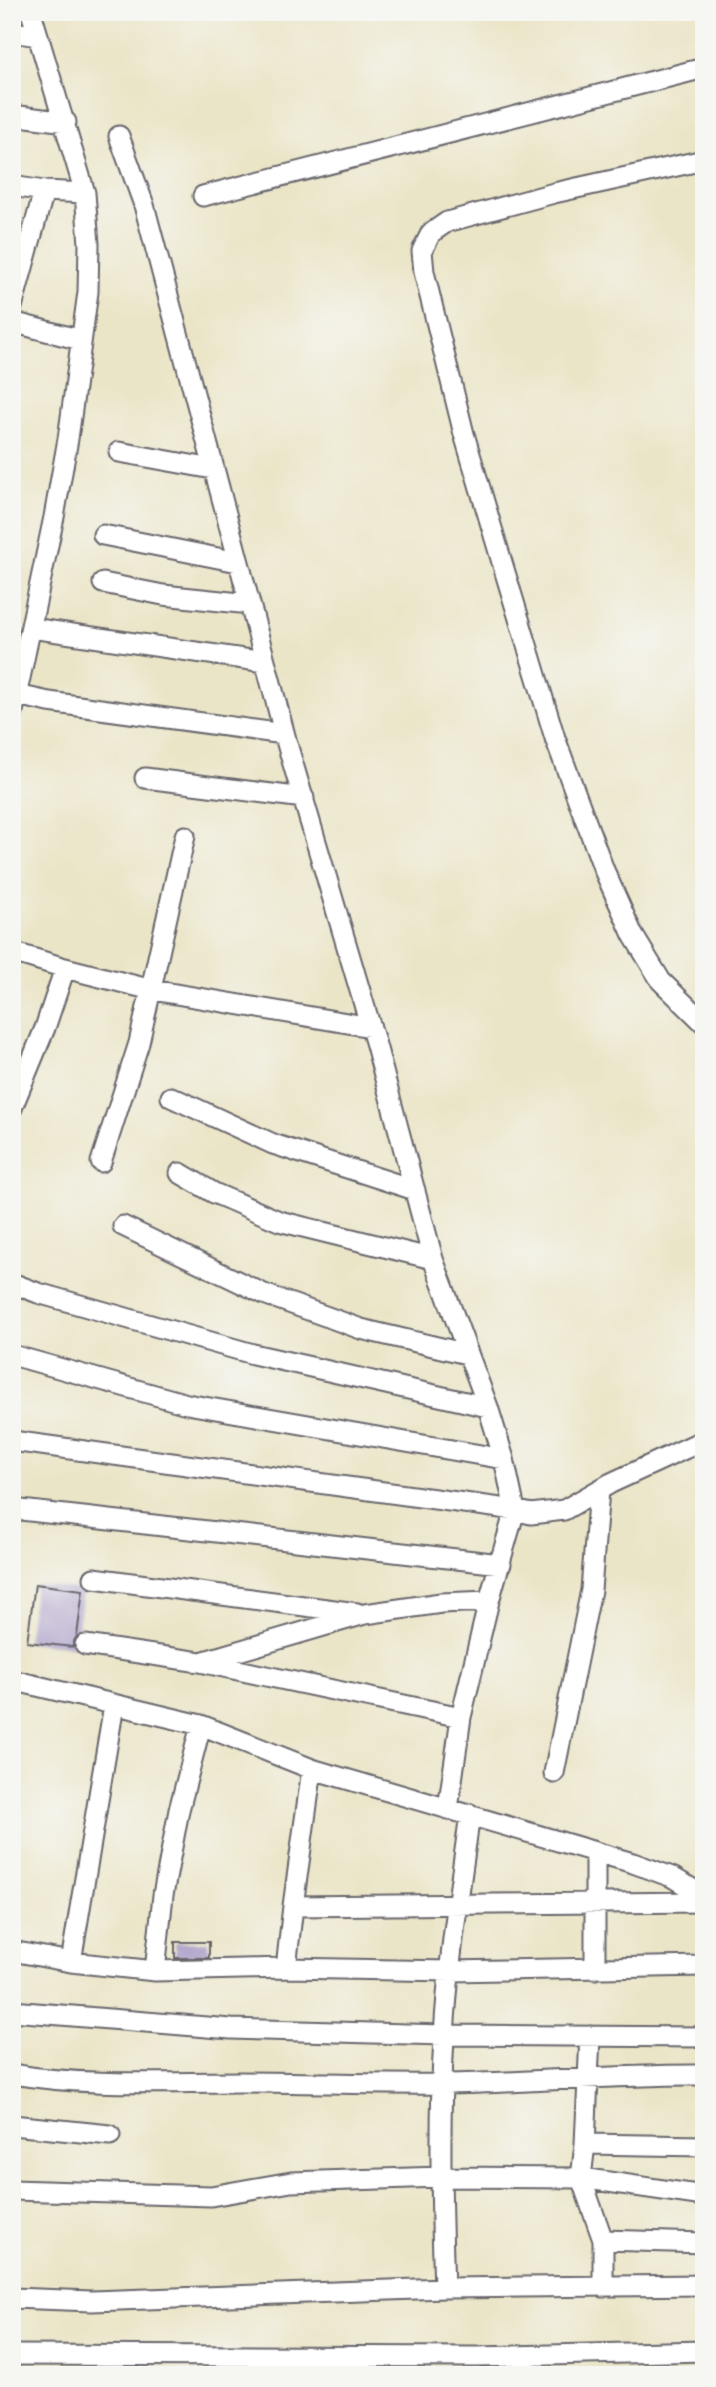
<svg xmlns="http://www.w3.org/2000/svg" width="716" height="2387" viewBox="0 0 716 2387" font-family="Pangolin,sans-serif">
	<rect width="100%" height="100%" fill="#f6f6f2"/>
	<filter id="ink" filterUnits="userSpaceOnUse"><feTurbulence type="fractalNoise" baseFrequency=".0143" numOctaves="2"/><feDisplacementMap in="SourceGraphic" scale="14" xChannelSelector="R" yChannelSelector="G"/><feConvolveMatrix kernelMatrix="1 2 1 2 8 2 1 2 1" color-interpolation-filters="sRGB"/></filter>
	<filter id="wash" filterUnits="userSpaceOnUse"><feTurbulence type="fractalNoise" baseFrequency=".00686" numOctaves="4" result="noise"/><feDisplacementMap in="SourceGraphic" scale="28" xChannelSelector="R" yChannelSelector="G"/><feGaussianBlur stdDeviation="1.57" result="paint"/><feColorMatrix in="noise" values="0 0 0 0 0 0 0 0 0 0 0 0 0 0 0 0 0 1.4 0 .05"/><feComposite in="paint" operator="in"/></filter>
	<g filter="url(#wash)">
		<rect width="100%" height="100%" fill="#ebe5c7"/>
		<g id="blocks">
			<path fill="#ab9ec8" d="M35,1584L83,1590L77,1636L73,1643V1647L27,1642Z
				M175,1942H209V1958H175Z"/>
		</g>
	</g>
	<g filter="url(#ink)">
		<use href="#blocks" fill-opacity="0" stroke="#68666c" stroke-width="2"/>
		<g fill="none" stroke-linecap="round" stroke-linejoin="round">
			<g stroke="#68666c" stroke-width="23">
				<path id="minor" d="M12,32L38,36
					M12,115L66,122
					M119,136L144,205L288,747L376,1045L433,1259L488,1407L504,1459L515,1510L489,1601L461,1717L448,1809
					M704,160L554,193L447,222L431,233L422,251L424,272L464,434L504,569L555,738L604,870L633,935L661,981L704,1023
					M12,186L44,191L85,193
					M203,196L704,68
					M12,307L44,191
					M12,322L81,340
					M119,452L213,469
					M103,535L238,562
					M103,583L163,595L250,604
					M31,628L265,662
					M17,695L49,702L284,734
					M12,716L54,517L68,439L88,292L89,244L85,193L31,12
					M145,778L304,798
					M12,952L65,968L152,990L371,1027
					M171,1097L273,1144L415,1190
					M12,1108L45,1028L65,968
					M101,1162L139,1043L185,836
					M180,1173L214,1193L279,1221L433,1259
					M123,1226L264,1294L361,1329L467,1354
					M12,1283L38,1293L253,1354L488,1407
					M12,1355L187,1404L504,1459
					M12,1441L515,1510L531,1514L564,1510L611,1483L704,1440
					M12,1509L501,1564
					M94,1578L357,1613
					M85,1645L200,1662L461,1717
					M204,1661L365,1614L441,1603L489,1601
					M12,1680L201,1725L312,1769L633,1863L672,1877L704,1896
					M554,1773L591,1590L599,1490
					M293,1906L704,1902
					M12,1951L71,1962L155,1971L286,1968L451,1971L704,1966
					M71,1962L114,1705
					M286,1968L293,1906L312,1769
					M595,1969V1852
					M155,1971L163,1895L179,1810L201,1725
					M12,2011L231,2029L444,2035L704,2037
					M590,2036L585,2144L581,2178L603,2240V2287
					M12,2074C88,2087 164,2082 241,2082C308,2082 376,2085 443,2084C530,2083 617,2074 704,2075
					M12,2125L110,2135
					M585,2144L704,2146
					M12,2190L211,2196L291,2182L440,2177L581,2178L704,2196
					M603,2240L704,2243
					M444,2288C441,2204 439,2121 444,2037C448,1962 460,1888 470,1814
					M12,2298L92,2301L444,2288L704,2285
					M12,2355L476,2357L704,2351"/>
			</g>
			<use href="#minor" stroke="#fff" stroke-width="19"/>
		</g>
	</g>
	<rect width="716" height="2387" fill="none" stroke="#f6f6f2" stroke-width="42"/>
</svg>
